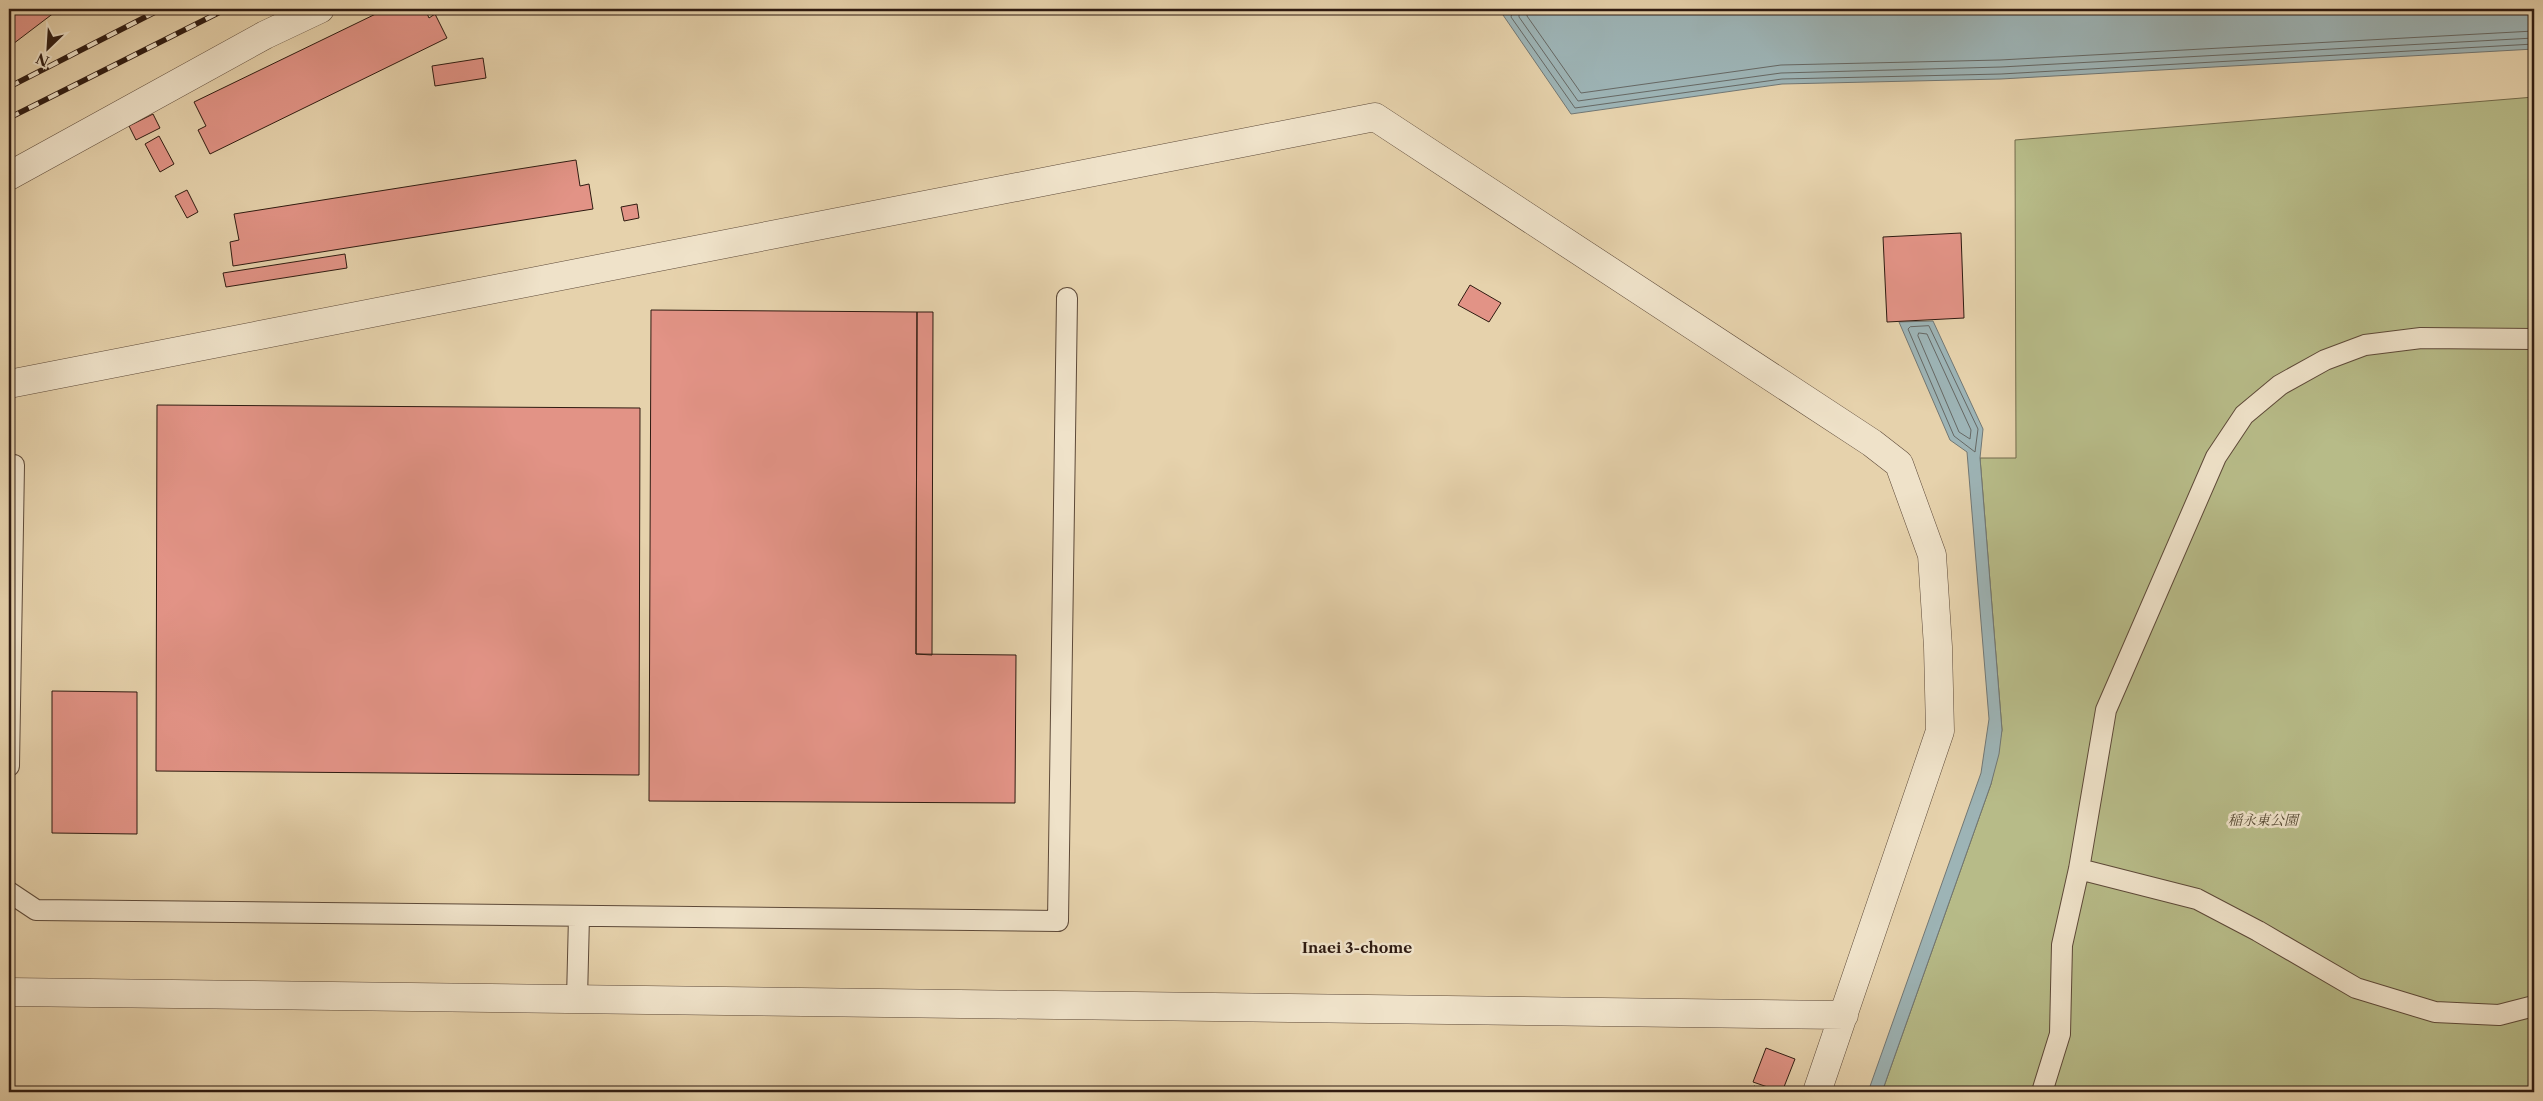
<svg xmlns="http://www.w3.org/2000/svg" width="2543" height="1101" viewBox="0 0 2543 1101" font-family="'Libre Caslon Text','Noto Serif JP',serif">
	<rect width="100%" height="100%" fill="#e6d2ac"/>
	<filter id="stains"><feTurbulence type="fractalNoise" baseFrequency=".004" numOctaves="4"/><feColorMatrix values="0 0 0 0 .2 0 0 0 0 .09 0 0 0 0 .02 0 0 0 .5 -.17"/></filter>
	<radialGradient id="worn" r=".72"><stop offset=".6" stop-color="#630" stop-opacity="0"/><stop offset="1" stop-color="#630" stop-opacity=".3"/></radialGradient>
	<path fill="#b7bb88" stroke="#736b4c" d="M2534,97V1092H1882L1991,784L2002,730L1980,458H2016L2015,140Z"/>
	<path fill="#9db4b6" stroke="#717774" d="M1510,9H2534V49L2001,79L1782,84L1571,114L1503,15Z
		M1933,321L1983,429L1980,458L2002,730L1999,754L1991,784L1882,1092H1868L1981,773L1989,719L1967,452L1950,440L1899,322Z"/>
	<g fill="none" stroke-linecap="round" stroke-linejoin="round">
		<path stroke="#666864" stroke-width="1" d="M1513,9L1511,17L1575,108L1782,79L2001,74L2534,44
			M1519,9V17L1578,101L1781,73L2001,67L2534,38
			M1527,9V16L1581,93L1781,65L2000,60L2534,31
			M1929,326L1978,429L1975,452L1954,436L1908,329L1910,327Z
			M1919,333L1927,334L1971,430L1970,439L1959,432L1918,336Z"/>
	</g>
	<path fill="#e29386" stroke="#2f1b11" d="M9,9H59L9,47Z
		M386,9H425L429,18L435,14L447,38L210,154L198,130L206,126L194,102Z
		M483,58L486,78L435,86L432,66Z
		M153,114L160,128L136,140L129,126Z
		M159,136L174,164L160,172L145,144Z
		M576,160L580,186L589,184L593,209L233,266L230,242L239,240L234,214Z
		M187,190L198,212L187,218L175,196Z
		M637,204L639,218L624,221L621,207Z
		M1961,233L1964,318L1887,322L1883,237Z
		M345,254L347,268L226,287L223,273Z
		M1470,285L1501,303L1489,322L1458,305Z
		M651,310L917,312L916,654L1016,655L1015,803L649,801Z
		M917,312H933L932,655L916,654Z
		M157,405L640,408L639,775L156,771Z
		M52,691L137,692V834L52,833Z
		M1766,1048L1795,1059L1782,1092L1753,1082Z
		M1754,1086L1771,1092H1751Z"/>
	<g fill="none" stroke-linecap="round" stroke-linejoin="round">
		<g stroke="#5d4938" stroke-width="22">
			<path id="lane" d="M9,766L14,465
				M2079,869L2197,899L2258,931L2356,988L2435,1012L2499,1015L2534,1006
				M9,892L36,910L1058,921L1067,298
				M577,999L579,916
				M2042,1092L2060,1034L2062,945L2079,869L2106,710L2216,457L2244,415L2280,385L2325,360L2365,345L2421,338L2534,339"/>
		</g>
		<g stroke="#5d4938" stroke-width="29">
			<path id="street" d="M9,176L265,35L320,9
				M9,384L1375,117L1872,443L1899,464L1932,555L1938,647L1940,731L1817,1092
				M9,992L1844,1015"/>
		</g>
		<use href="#lane" stroke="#efe2c9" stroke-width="20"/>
		<use href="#street" stroke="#efe2c9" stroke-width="28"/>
		<g stroke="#2f1b11" stroke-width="5.5">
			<path id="rail" d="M9,87L161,9
				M9,118L226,9"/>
		</g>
		<use href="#rail" stroke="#efe2c9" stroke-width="4" stroke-dasharray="11" stroke-linecap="butt"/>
	</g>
	<g text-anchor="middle" stroke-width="5" stroke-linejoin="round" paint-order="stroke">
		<g font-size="14" font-style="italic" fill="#584b35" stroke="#efe2c9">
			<text x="2263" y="825">稲永東公園</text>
		</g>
		<g font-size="15" font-weight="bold" fill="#2f1b11" stroke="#efe2c9">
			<text x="1357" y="953">Inaei 3-chome</text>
		</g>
	</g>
	<rect width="2543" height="1101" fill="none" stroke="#e6d2ac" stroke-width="30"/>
	<rect x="10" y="10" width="2523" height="1081" fill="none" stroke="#2f1b11" stroke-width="2.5"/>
	<rect x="15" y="15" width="2513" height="1071" fill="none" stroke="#2f1b11"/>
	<g transform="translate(48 48) rotate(205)" stroke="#efe2c9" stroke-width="4" paint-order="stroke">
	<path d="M0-4L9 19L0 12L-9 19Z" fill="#2f1b11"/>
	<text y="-8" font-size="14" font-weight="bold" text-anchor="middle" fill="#2f1b11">N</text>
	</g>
	<rect width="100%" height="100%" filter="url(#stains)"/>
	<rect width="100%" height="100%" fill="url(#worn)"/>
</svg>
